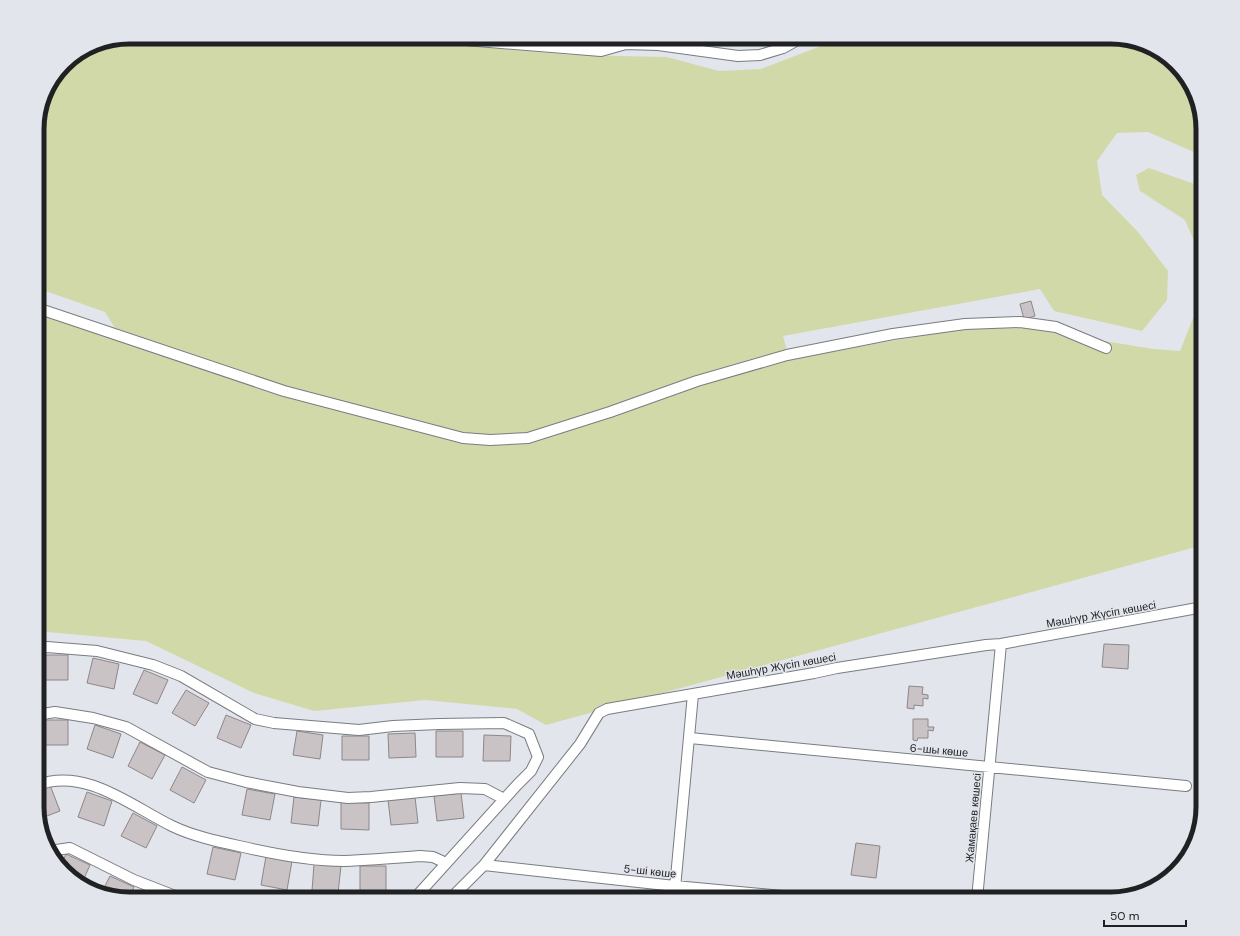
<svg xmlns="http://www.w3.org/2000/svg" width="1240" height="936" viewBox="0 0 1240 936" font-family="'DM Sans',sans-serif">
	<rect width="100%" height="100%" fill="#e2e5eb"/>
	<path fill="#d2d9a9" d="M129,37H430L479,47L571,55L667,57L719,71L761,69L845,37H1111L1167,56L1193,88L1203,129V156L1148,132L1117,133L1097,161L1102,195L1138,232L1168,271L1167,300L1142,331L1054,311L1040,289L783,336L789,359L995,323L1153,349L1180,351L1201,298L1198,250L1185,220L1140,191L1136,175L1149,168L1203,187V545L546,725L517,709L425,700L314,711L254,693L146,641L37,631V315L105,329L118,333L105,312L37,288V123L46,88L68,60L94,44Z"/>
	<path fill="#cac3c5" stroke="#8d8789" d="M1031,301L1035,316L1024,319L1020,304Z
		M1104,644L1129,645L1128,669L1102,667Z
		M41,655H68V680H41Z
		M93,658L119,664L114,689L87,683Z
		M144,670L168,680L157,704L133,694Z
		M909,686L923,687L922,694L928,695V699L923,698V706L914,705V709L907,708Z
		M186,690L209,703L195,726L172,713Z
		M226,715L251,725L241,748L217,738Z
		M913,719H928V727H934L933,731L928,730V738H918L917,741L913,740Z
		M40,720H68V745H40Z
		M95,725L121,734L113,758L87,749Z
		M297,731L323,735L320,759L293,755Z
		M436,731H463V757H436Z
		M415,733L416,757L389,758L388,734Z
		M484,735L511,736L510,761H483Z
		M342,736H369V760H342Z
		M140,742L165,755L152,779L128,766Z
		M182,767L206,780L194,803L170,790Z
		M50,785L60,811L39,819L37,813V790Z
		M247,789L275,794L270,820L242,815Z
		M87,792L112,801L104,826L78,817Z
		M461,793L464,818L437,821L434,796Z
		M294,797L321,800L318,826L291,823Z
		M415,797L418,823L391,825L388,800Z
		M341,802L369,803V830L341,829Z
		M133,813L157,826L146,848L121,836Z
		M856,843L880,846L876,878L851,875Z
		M213,847L241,853L235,880L207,874Z
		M66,854L90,865L82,883L73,880L61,865Z
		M266,856L292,861L287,890L261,885Z
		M314,864L341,866L338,893L312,891Z
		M360,866H386V894H360Z
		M110,876L134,887L129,899L103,890Z"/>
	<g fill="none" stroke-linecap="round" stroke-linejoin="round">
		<g stroke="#797c81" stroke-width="12">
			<path id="street" d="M447,37L453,39L601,51L626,44L658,45L738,56L760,55L783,48L803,37
				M37,308L284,391L463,438L490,440L528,438L610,412L697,381L787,355L893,334L965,324L1020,322L1056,327L1106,348
				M37,648L47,647L97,651L153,665L181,676L255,719L274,723L359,730L393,726L439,724L504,723L529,734L538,757L531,771L517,785L414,899
				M37,715L55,712L93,718L126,727L208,772L246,782L298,792L348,798L371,797L460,788L485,789L504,799
				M690,738L1186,786
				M37,785C86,767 131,806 172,826C193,836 216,841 239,846C273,854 309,861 344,861C370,860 395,858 420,856L433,857L446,863
				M50,853L56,850L70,848L134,880L183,899
				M484,865L675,886L814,899
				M454,899L455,894L484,865L580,744L599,713L607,709L814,673L837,668L986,645L1001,644L1203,607
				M674,899L693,694
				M977,899L1001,644"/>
		</g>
		<use href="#street" stroke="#fff" stroke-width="10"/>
	</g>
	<g text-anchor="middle" stroke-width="3" stroke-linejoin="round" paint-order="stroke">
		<g font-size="11" fill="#202123" stroke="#e2e5eb">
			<text transform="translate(1101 614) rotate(-10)" y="4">Мәшhүр Жүсіп көшесі</text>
			<text transform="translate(781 666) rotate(-10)" y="4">Мәшhүр Жүсіп көшесі</text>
			<text transform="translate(939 750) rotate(5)" y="4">6-шы көше</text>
			<text transform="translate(973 818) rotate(-85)" y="4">Жамақаев көшесі</text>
			<text transform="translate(650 871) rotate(6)" y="4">5-ші көше</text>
		</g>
	</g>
	<path d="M0 0H1240V936H0ZM129 44H1111A85 85 0 0 1 1196 129V807A85 85 0 0 1 1111 892H129A85 85 0 0 1 44 807V129A85 85 0 0 1 129 44Z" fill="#e2e5eb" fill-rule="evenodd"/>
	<path fill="none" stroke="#202123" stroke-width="5" d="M129 44H1111A85 85 0 0 1 1196 129V807A85 85 0 0 1 1111 892H129A85 85 0 0 1 44 807V129A85 85 0 0 1 129 44Z"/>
	<path d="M1104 920v6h82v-6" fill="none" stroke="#202123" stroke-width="2"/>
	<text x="1110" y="920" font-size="12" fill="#202123" stroke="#e2e5eb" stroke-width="3" paint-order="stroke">50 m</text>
</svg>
